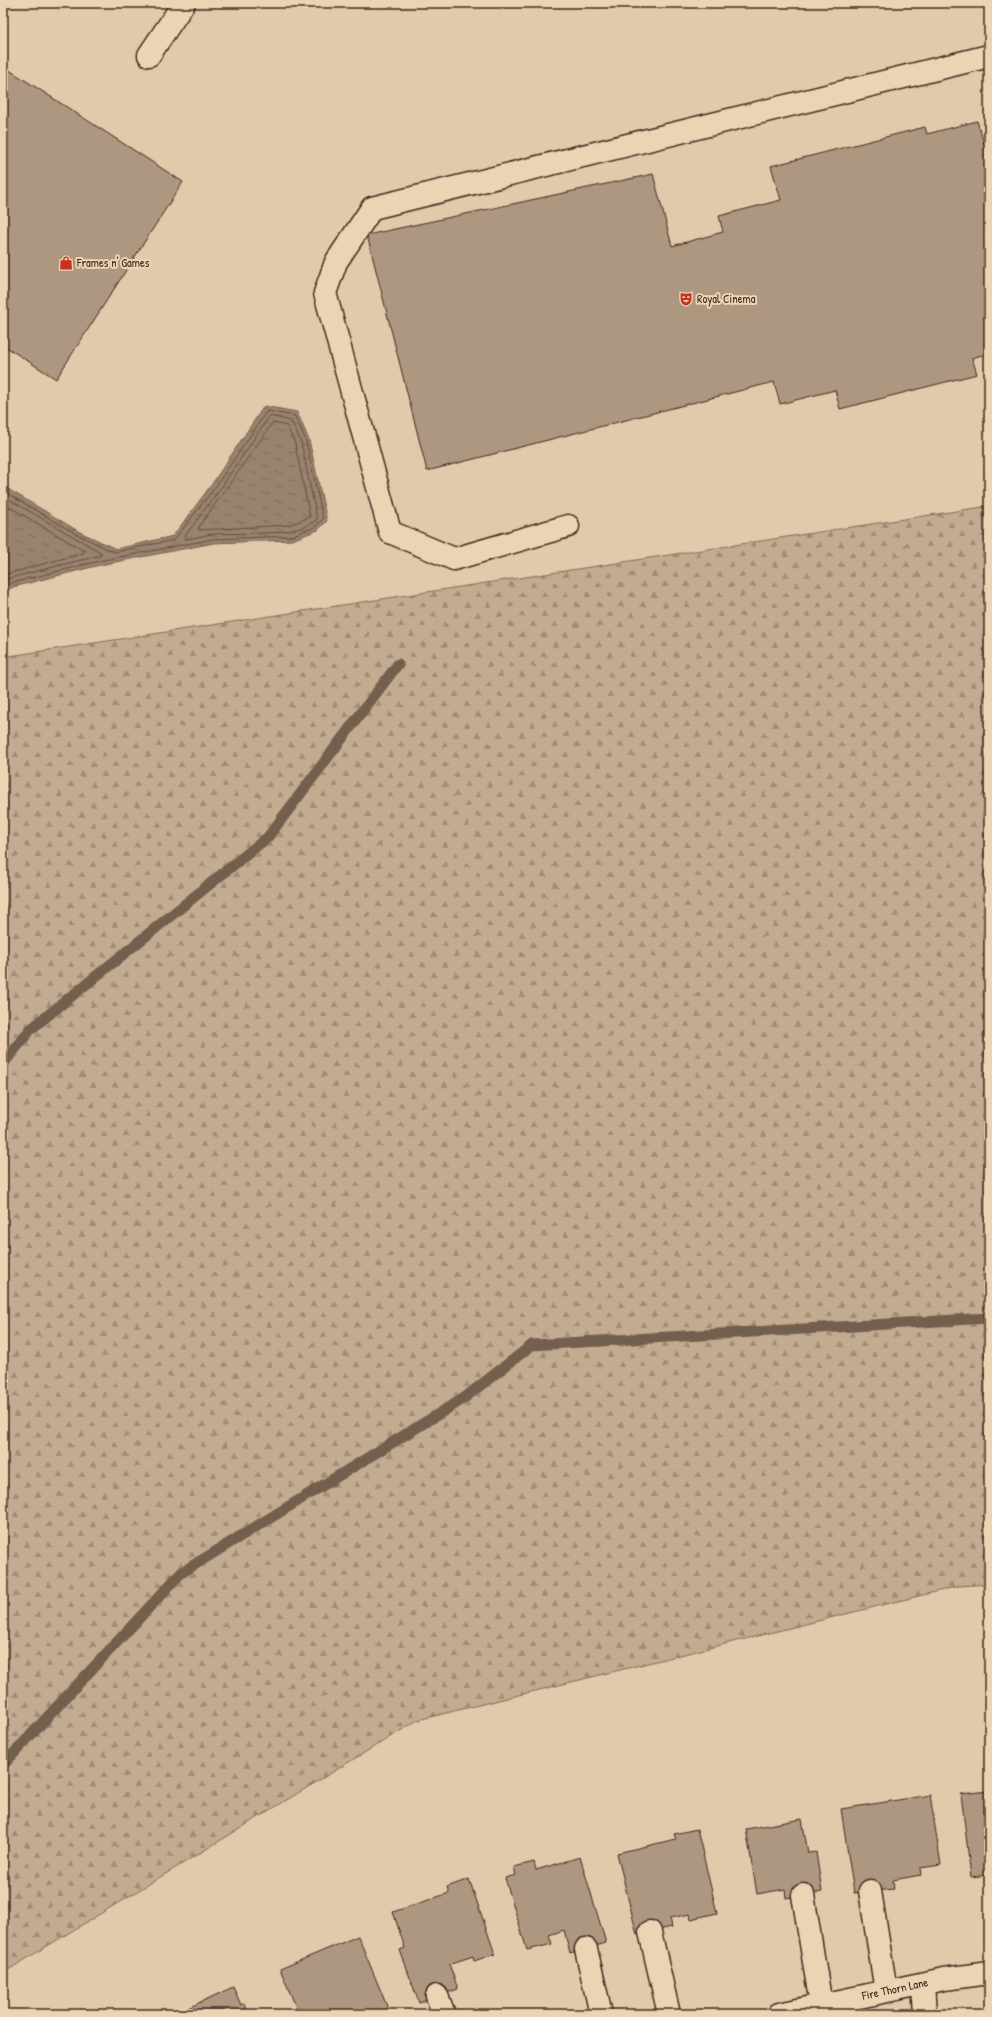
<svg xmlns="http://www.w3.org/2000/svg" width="992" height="2017" viewBox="0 0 992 2017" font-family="'Patrick Hand',sans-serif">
	<defs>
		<pattern id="forest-firs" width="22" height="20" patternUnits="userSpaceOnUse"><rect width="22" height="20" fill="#c3ab91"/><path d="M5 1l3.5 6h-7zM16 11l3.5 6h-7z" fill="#a08b76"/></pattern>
		<pattern id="water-ripples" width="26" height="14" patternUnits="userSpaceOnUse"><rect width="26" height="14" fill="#99836d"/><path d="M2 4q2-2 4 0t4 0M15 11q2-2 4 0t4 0" fill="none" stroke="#7e6b59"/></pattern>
	</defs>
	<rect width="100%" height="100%" fill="#e2c9ab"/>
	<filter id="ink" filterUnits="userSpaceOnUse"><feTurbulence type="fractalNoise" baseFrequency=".025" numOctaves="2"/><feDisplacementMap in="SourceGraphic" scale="8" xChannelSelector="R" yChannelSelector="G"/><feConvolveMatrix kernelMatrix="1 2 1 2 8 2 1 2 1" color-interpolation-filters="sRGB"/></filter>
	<g filter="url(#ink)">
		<path fill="url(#forest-firs)" stroke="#7f6a58" d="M989,506V1584L959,1586L418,1720L3,1973V657Z"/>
		<path fill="url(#water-ripples)" stroke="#735f4d" d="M264,406L297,412L309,440L327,521L318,530L292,540L214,543L100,565L13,587L3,593V486L78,531L116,549L173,536L212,484Z"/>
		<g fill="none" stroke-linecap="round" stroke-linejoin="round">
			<path stroke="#614e3e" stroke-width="1" d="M270,416L291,421L301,442L317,519C298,538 241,532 215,534C205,534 195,539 185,539V536L220,489Z
				M273,423L287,426L295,444L310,517L289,525L199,530V527Z
				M3,491L76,534L114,552L174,540L216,486L267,411L295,416L306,441L323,519L315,527L291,536L213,539L99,561L11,583L3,588
				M3,496L102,553L101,555L10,578L3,582
				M3,503L84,551L83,553L3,575"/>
			<path stroke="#735f4d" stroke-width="11" d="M3,1064L31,1029L268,837L398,664
				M3,1765L181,1573L463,1399L532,1345L989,1318"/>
		</g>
		<path fill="#ae9780" stroke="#3b2a1e" d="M3,66L183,182L56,379L3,345Z
			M977,121L985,146L989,145V353L972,358L977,374L840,409L835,390L780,404L774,382L427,471L367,235L653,174L672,246L723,232L719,216L781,200L771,166L925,127L927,134Z
			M989,1791V1875L971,1877L961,1794Z
			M930,1795L941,1865L920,1868L921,1875L893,1880L894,1889L854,1893L841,1809Z
			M802,1819L808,1853L816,1852L822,1892L786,1898L785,1889L757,1894L746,1829Z
			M697,1829L717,1913L691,1919L690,1914L670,1918L672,1927L637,1935L617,1853L676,1839L674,1834Z
			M580,1857L606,1943L570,1953L564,1930L549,1935L552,1944L527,1950L505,1878L516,1875L514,1867L534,1862L536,1870Z
			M469,1879L495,1954L474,1961L473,1956L449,1964L458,1989L419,2003L400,1950L405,1948L393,1912L449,1893L447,1887Z
			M358,1936L389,2011L382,2014H299L280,1969Z
			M233,1987L241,2005L244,2003L249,2014H175Z"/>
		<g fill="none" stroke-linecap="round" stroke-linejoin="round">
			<g stroke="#3b2a1e" stroke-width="25">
				<path id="minor" d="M149,55L184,3
					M568,526L454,559L390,532L325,293L336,262L372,208L989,56
					M870,1891L886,1991
					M803,1895L821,2005
					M650,1932L669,2014
					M586,1949L601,2014
					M923,1984L925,2014
					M437,1996L444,2014
					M779,2014L944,1979L989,1973"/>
			</g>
			<use href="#minor" stroke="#ecd3b4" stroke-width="22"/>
		</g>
	</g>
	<defs>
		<g id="shop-bare" transform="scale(1.08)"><path d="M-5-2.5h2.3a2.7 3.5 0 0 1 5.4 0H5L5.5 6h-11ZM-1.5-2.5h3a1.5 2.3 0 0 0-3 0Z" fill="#c8321e" stroke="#ecd3b4" stroke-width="2.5" paint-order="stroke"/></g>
		<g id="theatre-bare" transform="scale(1.08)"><path d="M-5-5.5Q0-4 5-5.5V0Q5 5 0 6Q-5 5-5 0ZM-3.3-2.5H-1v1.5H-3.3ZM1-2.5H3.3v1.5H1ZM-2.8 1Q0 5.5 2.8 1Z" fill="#c8321e" stroke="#ecd3b4" stroke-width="2.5" paint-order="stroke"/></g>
	</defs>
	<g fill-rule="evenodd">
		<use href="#shop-bare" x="66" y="263"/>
		<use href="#theatre-bare" x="686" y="299"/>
	</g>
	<g text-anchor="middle" stroke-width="4" stroke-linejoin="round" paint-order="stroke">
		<g font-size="12" fill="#3b2a1e" stroke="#ecd3b4" text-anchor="start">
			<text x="77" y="267">Frames n' Games</text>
			<text x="697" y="303">Royal Cinema</text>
		</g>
		<g font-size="12" fill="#3b2a1e" stroke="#ecd3b4">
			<text transform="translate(895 1989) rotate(-12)" y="4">Fire Thorn Lane</text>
		</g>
	</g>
	<rect width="992" height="2017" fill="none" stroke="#ecd3b4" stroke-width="16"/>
	<rect x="8" y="8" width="976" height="2001" fill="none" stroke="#3b2a1e" stroke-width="1.5" filter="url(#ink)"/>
</svg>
